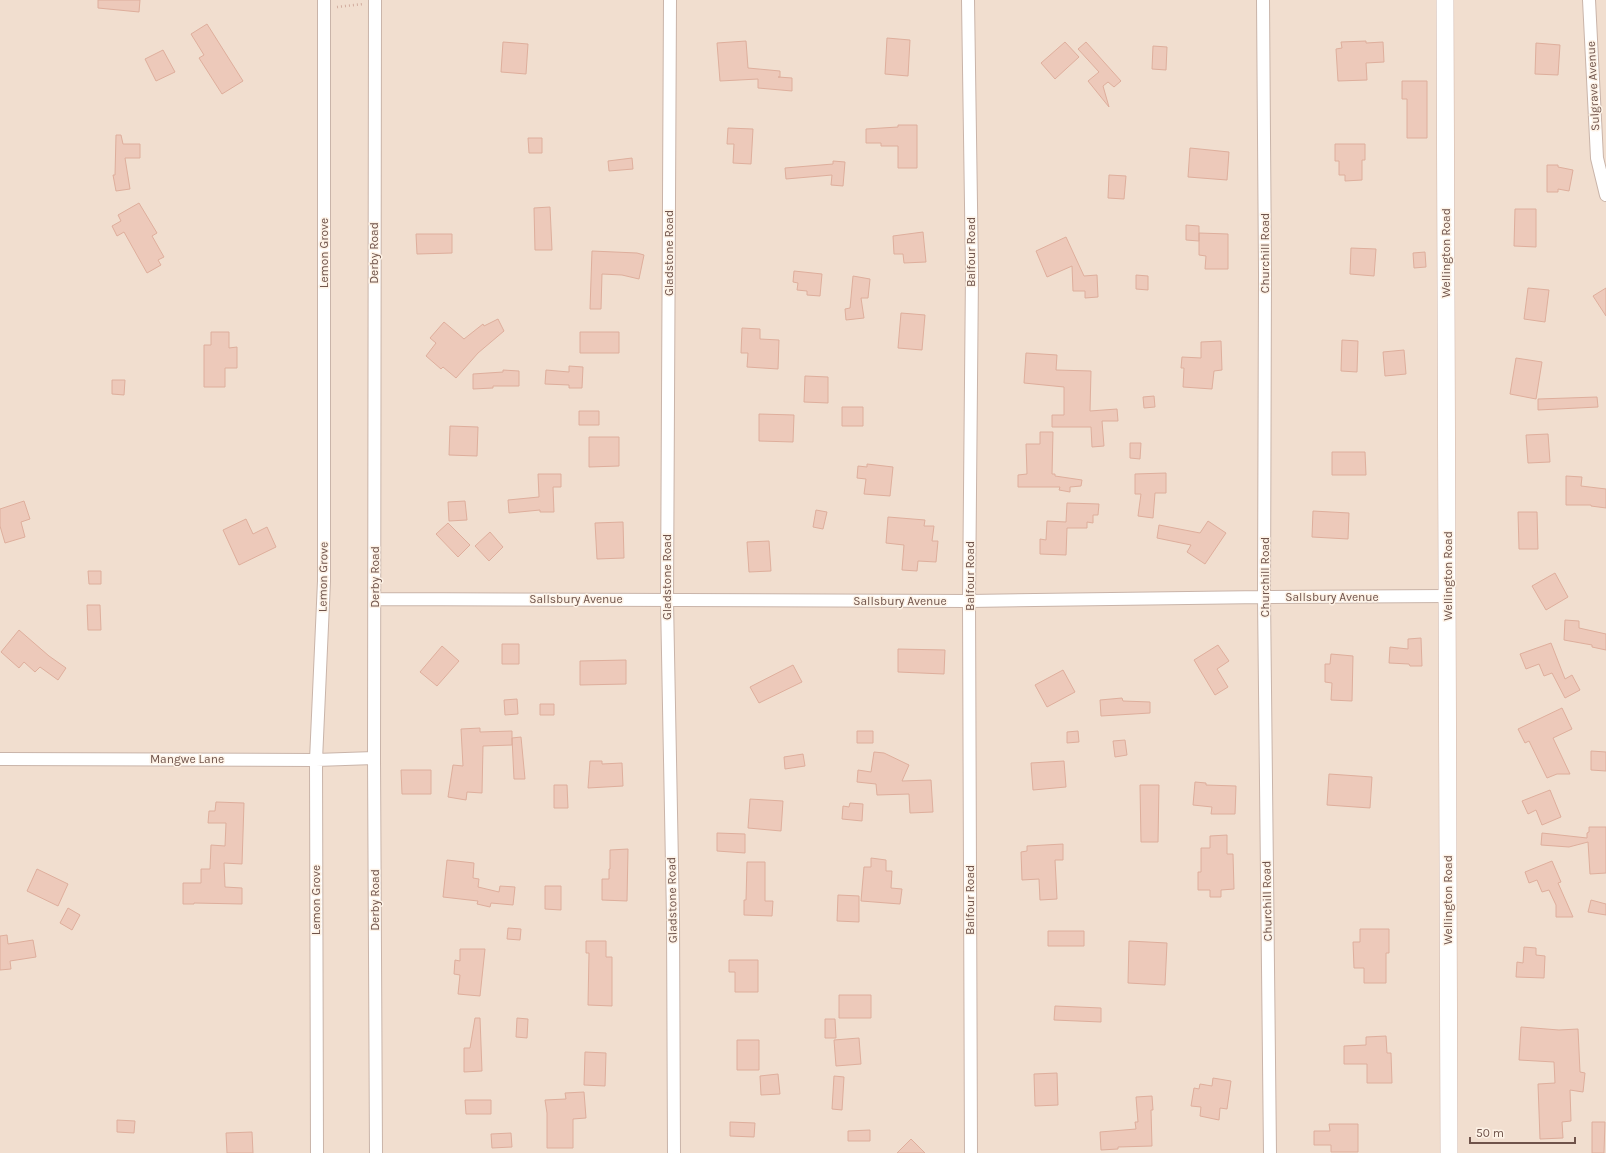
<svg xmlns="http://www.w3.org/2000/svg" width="1606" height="1153" viewBox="0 0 1606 1153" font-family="Karla,sans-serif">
	<rect width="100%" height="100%" fill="#faede0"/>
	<path fill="#f1decf" d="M0,0H1606V1153H0Z"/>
	<path fill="#edc9ba" stroke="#deae9c" d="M98,0H140L139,12L98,8Z
		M207,24L243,81L222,94L199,58L204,55L191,34Z
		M887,38L910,40L908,76L885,74Z
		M746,41L748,68L780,71V77H778L792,78V91L758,88V79L720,81L717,43Z
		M1366,41V43L1383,42L1384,62L1366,63L1367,80L1338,81L1336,49L1342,48L1341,42Z
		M503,42L528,44L526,74L501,72Z
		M1065,42L1079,57L1055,79L1041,63Z
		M1086,42L1121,81L1114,87L1108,82L1103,86L1109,107L1088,81L1099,72L1078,49Z
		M1536,43L1560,45L1558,75L1535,74Z
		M1153,46L1167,47L1166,70L1152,69Z
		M163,50L175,72L156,81L145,59Z
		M1402,81H1427V138H1407V99H1402Z
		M898,125H917V168H898V146H881V143H866V129L898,127Z
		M728,128L753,129L751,164L733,163L734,144H727Z
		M116,135H121L123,144H140V158H125L130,189L116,191L113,175H115Z
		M528,138H542V153H529Z
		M1335,144H1365V160H1362V180L1345,181V175H1339V161H1335Z
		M1190,148L1229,152L1227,180L1188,177Z
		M632,158L633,169L609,171L608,161Z
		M833,161L845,162L843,186L831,185L832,175L786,179L785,168L833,164Z
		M1547,165H1558V167L1573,170L1569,191L1558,189V192H1547Z
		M1109,175L1126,176L1124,199L1108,198Z
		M139,203L157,233L152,236L164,257L158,260L161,265L147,273L124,232L117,236L112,226L121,221L118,215Z
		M550,207L552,250H535L534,208Z
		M1515,209H1536V247L1514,246Z
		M1186,225L1199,226V241L1186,240Z
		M923,232L926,262L904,263L903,254H894L893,236Z
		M1199,233L1228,234V269H1205L1206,256L1199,255Z
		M416,234H452V253L417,254Z
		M1066,237L1084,276L1097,275L1098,297L1085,298V291H1073L1072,266L1047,277L1036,251Z
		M1351,248L1376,249L1374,276L1350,274Z
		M592,251L637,253L644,255L639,279L622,275L602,274L601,309H590Z
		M1425,252L1426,267L1414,268L1413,253Z
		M794,271L822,274L820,296L807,295V291L797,290L798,283L793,282Z
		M1136,275L1148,276V290L1136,289Z
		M853,276L870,279L868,298H861L864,318L846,320L845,309L850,308Z
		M1528,288L1549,290L1545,322L1524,319Z
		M1606,288V316L1593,296Z
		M901,313L925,315L922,350L898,348Z
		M498,319L504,331L478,353L456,378L443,367L441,369L426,356L436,343L430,338L444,322L464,339L483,324L484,326Z
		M742,328L760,329V339L779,340L778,369L747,367L748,353H741Z
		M211,332H229V348L237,347V368H225V387H204V345H211Z
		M580,332H619V353H580Z
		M1342,340L1358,341L1357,372L1341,371Z
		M1221,341L1222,370L1214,371L1212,389L1183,387L1184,368H1181L1182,357L1201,358V342Z
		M1404,350L1406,374L1385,376L1383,352Z
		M1026,353L1057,355L1056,370L1091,371L1090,411L1117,409L1118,421H1102L1104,446L1092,447L1091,427H1052V415H1064V387L1024,383Z
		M1516,358L1542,362L1536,399L1510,394Z
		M569,366L583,367L582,388H569V385L545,384L546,370L569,372Z
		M503,370L519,371V386H493V388L473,389V374L503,372Z
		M805,376L828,377V403L804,402Z
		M112,380H125L124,395L112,394Z
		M1154,396L1155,407L1144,408L1143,397Z
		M1597,397L1598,407L1538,410V399Z
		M842,407H863V426H842Z
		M579,411H599V425H579Z
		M759,414L794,415L793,442L759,441Z
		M450,426L478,427L477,456L449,455Z
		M1040,432H1053L1052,474H1055V476L1082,480L1081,486L1070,487V492L1059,490L1060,487H1018V475L1027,474L1026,444H1040Z
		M1548,434L1550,462L1528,463L1526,435Z
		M589,437H619V466L589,467Z
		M1130,443H1141L1140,459L1130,458Z
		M1332,452H1365L1366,475H1332Z
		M867,464L893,467L890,496L864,494L866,479L857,478L858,466L867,467Z
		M1166,473V493H1155L1153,518L1138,516L1141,494H1135V474Z
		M538,474H561V487H553L554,512H540V510L509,513L508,500L539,497Z
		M1566,476L1582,477L1581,486L1606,489V508L1591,506V505H1566Z
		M24,501L30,519L21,522L25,537L5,543L0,526V509Z
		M465,501L467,520L449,521L448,502Z
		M1067,503L1099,504L1098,515H1093V523L1087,522V528H1067L1066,555L1040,554V539L1046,540L1047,521L1066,522Z
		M816,510L827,512L823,529L813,527Z
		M1313,511L1349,513L1348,539L1312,537Z
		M1518,512H1537L1538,549H1519Z
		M888,517L925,520L924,526H934L932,541H938L936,562L918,561L917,571L902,570L904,545L886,543Z
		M246,519L253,534L267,527L276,547L239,565L223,530Z
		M1208,521L1226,533L1205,564L1187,552L1191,545L1157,538L1159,525L1200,533Z
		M623,522L624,558L597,559L595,523Z
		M448,523L470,545L458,557L436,534Z
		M490,532L503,547L489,561L475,546Z
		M769,541L771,571L749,572L747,542Z
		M88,571H101V584H89Z
		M1555,573L1568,597L1546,610L1532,586Z
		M87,605H100L101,630H88Z
		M1565,620L1579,621V628L1606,634V650L1592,647V645L1564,640Z
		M19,630L49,656L66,668L58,680L40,667L35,672L24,662L19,668L1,652Z
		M1421,638L1422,666H1410L1409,664L1389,663L1390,647L1408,649V639Z
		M1551,643L1565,679L1572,675L1580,690L1565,698L1552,673L1544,676L1539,664L1526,669L1520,654Z
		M502,644H519V664H502Z
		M1218,645L1229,661L1217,669L1228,687L1215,695L1194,660Z
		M442,646L459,661L437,686L420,672Z
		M898,649L945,650L944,674L898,672Z
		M1331,654L1353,656L1352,701L1331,700L1332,683L1325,682V664H1330Z
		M626,660V684L580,685V661Z
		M793,665L802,682L759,703L750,687Z
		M1063,670L1075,692L1047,707L1035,685Z
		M1122,698L1123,701L1150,702V713L1101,716L1100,700Z
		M517,699L518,714L505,715L504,700Z
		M540,704H554V715H540Z
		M1562,708L1572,729L1553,738L1570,774H1557L1547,778L1529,741L1525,743L1518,729Z
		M480,728V732L512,731V745L483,746L482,793L467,792L466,800L448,797L453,765L463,766L461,729Z
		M857,731H873V743H857Z
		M1078,731L1079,742L1067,743V732Z
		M521,737L525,779H514L512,738Z
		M1125,740L1127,755L1115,757L1113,741Z
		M1591,751L1606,752V771L1591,770Z
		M874,752L884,753L909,765L902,781L931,780L933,812L910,813L909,794L877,795L876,784L857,782L858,770L871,772Z
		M803,754L805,766L785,769L784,757Z
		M590,761H602V764L622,763L623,786L588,788Z
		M1064,761L1066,787L1033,790L1031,763Z
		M401,770H431V794H402Z
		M1329,774L1372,777L1370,808L1327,805Z
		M1195,782L1206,783V785L1236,786L1235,814H1211L1212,807L1193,805Z
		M554,785H567L568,808H554Z
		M1140,785H1159L1158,842H1141Z
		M1550,790L1561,817L1542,825L1536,810L1528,814L1522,801Z
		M750,799L783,801L781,831L748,828Z
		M216,802L244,803L242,864L224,863L225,887L242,888V904L194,903V904H183V883H201V869H210L211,845L225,846L226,823H208L209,811H215Z
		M850,803L863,804L862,821L842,819L843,806L849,807Z
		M1589,827H1606V873L1590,874L1588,842L1569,847L1541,845L1542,833L1587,838V833L1589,832Z
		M717,833L745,834V853L717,851Z
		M1227,835V854H1233L1234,889L1221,890V897H1210V890H1198V872H1201V848H1210V836Z
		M1063,844V860H1055L1057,899L1040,900L1039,879L1022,880L1021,852L1027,851V846Z
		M628,849L627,901L602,900V879H609V869H610V850Z
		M871,858L886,860V871H892L891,888L902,889L900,904L861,901L864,867H871Z
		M447,860L474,863L473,878L479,879L478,887L499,892L500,886L515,887L513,905L491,903L490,907L477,904L478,901L443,897Z
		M1552,861L1561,882L1558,883L1573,917H1556V905L1549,890L1542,892L1537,880L1529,883L1525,872Z
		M747,862H765V901H773L772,916L744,915V900H746Z
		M37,869L68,884L58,906L27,891Z
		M545,886H561V910L545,909Z
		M838,895L859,896V922L837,921Z
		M1591,900L1606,904V915L1588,912Z
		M68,908L80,915L72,930L60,923Z
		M508,928L521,929L520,940L507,939Z
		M1360,929H1389V953H1386V983H1364V968H1354L1353,942H1360Z
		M1048,931H1084V946H1048Z
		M7,935L8,944L33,940L36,957L10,961L11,969L0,970V936Z
		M586,941H606V957H612V1006L588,1005L589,953H586Z
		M1129,941L1167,943L1165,985L1128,983Z
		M1524,947L1536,948V955L1545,956L1544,978L1516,977L1517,962L1523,963Z
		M460,949H485L480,996L458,994L460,975L454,974L455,960L460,961Z
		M729,960H758V992H735V972H729Z
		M839,995H871V1018H839Z
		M1055,1006L1101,1008V1022L1054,1020Z
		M475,1018H480L482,1071L464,1072V1048H470Z
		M517,1018L528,1019L527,1038L516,1037Z
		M825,1019H835L836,1038H825Z
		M1521,1027L1559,1030L1578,1029L1580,1072L1585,1073L1583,1092L1570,1090L1571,1121L1562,1122L1563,1138L1540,1139L1538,1084L1555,1083L1554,1062L1519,1060Z
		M1386,1036L1387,1053H1391L1392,1083H1367V1064H1344V1046L1366,1045V1037Z
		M859,1038L861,1064L836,1066L834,1040Z
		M737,1040H759V1070H737Z
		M585,1052L606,1053L605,1086L584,1085Z
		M1057,1073L1058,1105L1035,1106L1034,1074Z
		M778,1074L780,1094L761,1095L760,1076Z
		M834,1076L844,1077L842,1110L832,1109Z
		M1213,1078L1231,1081L1227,1109L1220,1108L1219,1120L1200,1116L1201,1107L1191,1106L1194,1088L1199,1089L1200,1084L1212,1086Z
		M584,1092L586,1118L573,1119V1148H547V1113L545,1100L566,1099L565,1093Z
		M1152,1096L1153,1110H1151L1152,1146L1118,1147V1149L1101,1150L1100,1132L1136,1129L1135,1122H1138L1136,1097Z
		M465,1100H491V1114H466Z
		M117,1120L135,1121L134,1133L117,1132Z
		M730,1122L755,1123L754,1137L730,1136Z
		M1592,1122H1605L1604,1153H1592Z
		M1329,1124H1358V1152H1331V1145H1314V1131H1330Z
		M870,1130V1141H848V1131Z
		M252,1132L253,1153H227L226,1133Z
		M511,1133L512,1147L492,1148L491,1134Z
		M911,1139L925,1153H897Z"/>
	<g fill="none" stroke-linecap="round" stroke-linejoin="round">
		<g stroke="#c9b4a9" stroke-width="14">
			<path id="street" d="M375,0L374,758L376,1153
				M670,0L667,600L673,918L674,1153
				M968,0L972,272L969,601L971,1153
				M1263,0L1265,274L1264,597L1270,1153
				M1589,0L1597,158L1606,195
				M375,599L969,601L1264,597L1448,596
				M0,759L316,760L374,758
				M317,1153L316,760L324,581V0"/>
		</g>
		<g stroke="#cfb5a9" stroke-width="18">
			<path id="secondary" d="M1445,0L1449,1153"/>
		</g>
		<path stroke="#d1ac9e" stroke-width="2.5" stroke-dasharray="1 3" stroke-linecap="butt" d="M337,7L363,4"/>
		<use href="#street" stroke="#fff" stroke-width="12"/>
		<use href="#secondary" stroke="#fff" stroke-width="17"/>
	</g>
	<g text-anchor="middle" stroke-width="3" stroke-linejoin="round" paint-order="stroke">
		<g font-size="12" fill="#6f534a" stroke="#fdf2e6">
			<text transform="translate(1593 86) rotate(-93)" y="4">Sulgrave Avenue</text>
			<text transform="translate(971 252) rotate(-90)" y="4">Balfour Road</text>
			<text transform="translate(324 253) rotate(-90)" y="4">Lemon Grove</text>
			<text transform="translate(374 253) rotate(-90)" y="4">Derby Road</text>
			<text transform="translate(669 253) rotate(-90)" y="4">Gladstone Road</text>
			<text transform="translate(1265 253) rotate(-90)" y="4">Churchill Road</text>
			<text transform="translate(1446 253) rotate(-90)" y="4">Wellington Road</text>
			<text transform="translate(970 576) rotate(-90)" y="4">Balfour Road</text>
			<text transform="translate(1448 576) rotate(-90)" y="4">Wellington Road</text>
			<text transform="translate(323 577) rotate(-89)" y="4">Lemon Grove</text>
			<text transform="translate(375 577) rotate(-90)" y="4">Derby Road</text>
			<text transform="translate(667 577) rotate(-90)" y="4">Gladstone Road</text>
			<text transform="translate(1265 577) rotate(-90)" y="4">Churchill Road</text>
			<text x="1332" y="601">Sallsbury Avenue</text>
			<text x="576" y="603">Sallsbury Avenue</text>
			<text x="900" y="605">Sallsbury Avenue</text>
			<text x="187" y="763">Mangwe Lane</text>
			<text transform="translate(316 900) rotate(-90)" y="4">Lemon Grove</text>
			<text transform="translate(375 900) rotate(-90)" y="4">Derby Road</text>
			<text transform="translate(672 900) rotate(-91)" y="4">Gladstone Road</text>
			<text transform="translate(970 900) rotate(-90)" y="4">Balfour Road</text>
			<text transform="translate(1448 900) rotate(-90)" y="4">Wellington Road</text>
			<text transform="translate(1267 901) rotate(-91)" y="4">Churchill Road</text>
		</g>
	</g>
	<path d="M1470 1137v6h105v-6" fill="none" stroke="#6f534a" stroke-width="2"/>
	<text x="1476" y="1137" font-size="12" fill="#6f534a" stroke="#fdf2e6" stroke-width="3" paint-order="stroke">50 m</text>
</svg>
